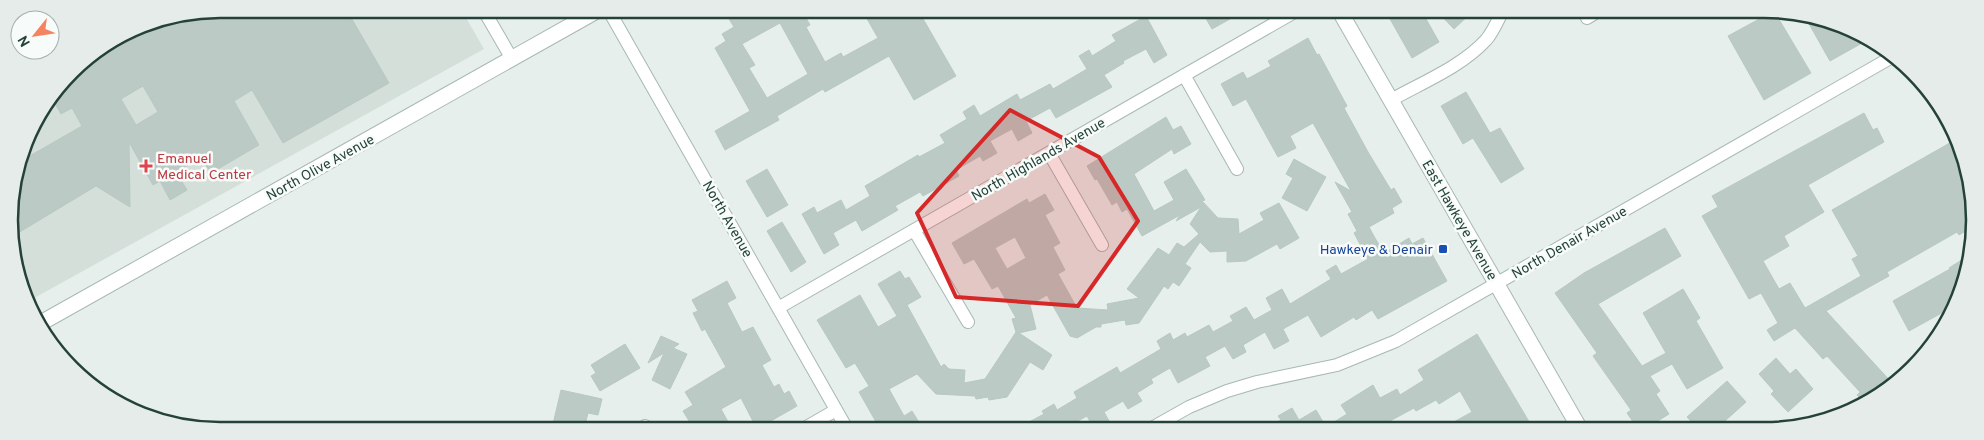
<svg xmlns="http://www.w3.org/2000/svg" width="1984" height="440" viewBox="0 0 1984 440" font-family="Overpass,sans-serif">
	<rect width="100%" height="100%" fill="#e6efeb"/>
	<path fill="#d4dfda" d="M220,9H461L484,49L27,302L20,288L9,206L30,127L81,61L139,25Z"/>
	<path fill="#bbcac4" stroke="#b8c9c2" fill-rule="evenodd" d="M220,9H346L389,83L283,143L252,90L234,101L259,145L211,173L201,157L176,172L187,190L170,200L160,181L153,185L129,142L130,207L96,186L13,236L9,206L21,161L82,126L72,108L61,114L52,98L80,61L139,25ZM143,86L158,112L136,125L121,99Z
		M723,9H801L810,25L806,27L825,62L841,53L843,57L878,38L862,10H918L956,76L914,100L889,56L825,92L823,89L777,116L779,120L725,150L715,131L750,111L715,48L726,41L722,34L734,27ZM780,23L808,74L767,98L749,68L755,65L742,44Z
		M1201,10H1246L1212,29Z
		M1385,10H1421L1439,42L1412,58Z
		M1436,10H1474L1454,29Z
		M1774,11L1811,73L1764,100L1728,36Z
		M1804,15L1870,37L1871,38L1830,61Z
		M1146,16L1167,55L1154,63L1146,49L1123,61L1124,63L1104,75L1112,87L1056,118L1050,108L1026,121L1032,133L1018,141L1012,129L990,141L997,153L983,161L980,156L956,170L959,176L923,196L920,192L895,206L898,210L862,231L856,220L833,233L839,245L824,254L802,214L814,207L817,213L841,200L846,210L870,196L865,186L918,155L919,157L945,143L940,135L967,119L963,112L974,105L980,116L1017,94L1020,100L1050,84L1053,89L1087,69L1079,56L1089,50L1092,56L1116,41L1112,35Z
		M1308,38L1317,55L1319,54L1347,106L1344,108L1368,152L1391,190L1394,188L1402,202L1392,208L1394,213L1369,227L1375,238L1384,253L1409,238L1412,244L1423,238L1447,281L1378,319L1372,310L1356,320L1354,317L1321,337L1308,315L1283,329L1289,341L1274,349L1265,332L1243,345L1246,352L1233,359L1225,346L1205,357L1210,366L1178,383L1170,368L1151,379L1153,383L1137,393L1142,401L1128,409L1123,401L1104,412L1109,421L1094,429L1087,416L1063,429H1016L1044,414L1042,411L1054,404L1057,410L1077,398L1074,392L1117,367L1120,373L1161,349L1157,341L1170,333L1173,340L1185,333L1187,337L1209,325L1213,332L1233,321L1230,316L1246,307L1254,320L1272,310L1266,298L1282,289L1290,304L1331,279L1326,271L1336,265L1341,274L1368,259L1354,233L1357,231L1348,214L1352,212L1335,182L1351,191L1313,123L1290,136L1296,148L1278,157L1246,99L1233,106L1221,84L1243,72L1247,79L1271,66L1268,61Z
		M1466,92L1490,133L1500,128L1524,169L1501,183L1473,138L1463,144L1441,106Z
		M1864,113L1873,130L1877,128L1884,142L1808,185L1824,212L1784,236L1789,246L1763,261L1779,289L1790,283L1805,308L1861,276L1852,259L1858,256L1832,210L1955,140L1968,166L1972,227L1959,235L1957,232L1887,272L1889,276L1826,311L1893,384L1865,404L1857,395L1860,392L1827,356L1823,359L1795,328L1774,341L1767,330L1778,323L1761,293L1749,299L1702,216L1718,207L1712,196Z
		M1166,117L1173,130L1181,126L1191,144L1174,154L1172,149L1134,174L1154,211L1174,200L1164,182L1186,169L1205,200L1202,201L1218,218L1238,219L1239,234L1264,220L1260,213L1279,203L1299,238L1280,249L1277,244L1246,261L1227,262V251L1210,252L1200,242L1185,264L1191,268L1179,286L1173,282L1168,289L1164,286L1139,323L1126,325L1125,320L1101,324V327H1096L1077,338L1070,336L1047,295L1030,305L1036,329L1019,333L1052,355L1043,370L1030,362L1007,397L989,400L988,397L976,399L975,396L936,394L917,374L889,389L904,416L912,411L923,429H880L859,392L869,386L855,363L846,368L817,320L860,295L878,327L897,316L878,284L900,271L905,279L909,277L921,297L907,305L941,367L944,364L949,369L965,370L964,383L985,379L1016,332L1012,319L1016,318L998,286L992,289L974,259L964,264L952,243L1027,199L1029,203L1045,194L1054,210L1045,215L1060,243L1053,247L1065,270L1058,274L1077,308L1108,310L1107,304L1139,298L1127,289L1158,248L1169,255L1177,243L1184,247L1199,234L1190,224L1201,207L1176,221L1180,215L1142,236L1127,209L1122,212L1117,202L1112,205L1097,179L1095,180L1087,166ZM1015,237L1026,258L1007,269L995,248Z
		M1294,159L1326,177L1307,211L1282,198L1293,178L1286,174Z
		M767,169L788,205L767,217L746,181Z
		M782,222L806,262L791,272L767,231Z
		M1665,228L1681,256L1598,304L1642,366L1666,353L1643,313L1683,289L1700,318L1696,321L1723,368L1687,389L1672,364L1650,376L1660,391L1656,394L1669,414L1645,429H1638L1627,413L1631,410L1593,356L1597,353L1555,293L1584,273Z
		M1971,254L1956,305L1909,331L1893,301L1950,269L1949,268Z
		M727,281L736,298L727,303L742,332L753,327L771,360L762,365L774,387L779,384L784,394L789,391L797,406L757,429L741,398L721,409L732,429H694L683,411L693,405L685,392L726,367L705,329L702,331L693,313L698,311L692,300Z
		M1477,334L1531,425L1523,429H1441L1472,412L1460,391L1439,404L1436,400L1416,411L1414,408L1388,422L1393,429H1379L1377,425L1369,429H1263L1281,420L1278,416L1292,408L1299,420L1316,410L1326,427L1347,414L1341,405L1373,385L1380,398L1397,389L1400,395L1424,380L1418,370Z
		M661,336L679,344L673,348L687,354L670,389L652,380L664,353L648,363Z
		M625,344L640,368L600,391L591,376L596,373L591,365Z
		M1776,358L1790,374L1796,369L1813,389L1788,412L1771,394L1774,391L1759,374Z
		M1727,381L1746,402L1716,429H1698L1687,417Z
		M561,390L602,399L598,415L588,413L584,429L553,424Z"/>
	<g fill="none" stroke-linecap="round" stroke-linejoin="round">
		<g stroke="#a8b8b2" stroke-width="14">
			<path id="minor" d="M483,9L512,59
				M608,9L847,429
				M1587,18L1600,10
				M1184,75L1237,169
				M1391,100C1423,82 1461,67 1486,40C1493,32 1498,20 1503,10
				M1049,153L1102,245
				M914,230L968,322
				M778,308L1298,10
				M645,426L647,429
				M803,429L836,410
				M1150,429L1189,407L1227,391L1257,382L1337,365L1396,341L1892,57"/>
		</g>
		<g stroke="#a8b8b2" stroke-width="17">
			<path id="tertiary" d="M1339,10L1580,429
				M39,324L600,9"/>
		</g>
		<use href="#minor" stroke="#fff" stroke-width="12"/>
		<use href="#tertiary" stroke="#fff" stroke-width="15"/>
	</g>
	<path fill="#d62828" fill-opacity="0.2" stroke="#d62828" stroke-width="4" stroke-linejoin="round" d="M1010,110L1099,157L1138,221L1078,306L956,297L917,213Z"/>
	<path fill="#e0444e" stroke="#f7fbf9" stroke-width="2" d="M143.5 158.5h5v5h5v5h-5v5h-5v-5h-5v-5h5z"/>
	<rect fill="#1a4fb4" stroke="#f7fbf9" stroke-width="2" x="1438" y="244" width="10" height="10" rx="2.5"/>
	<g text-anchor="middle" stroke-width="5" stroke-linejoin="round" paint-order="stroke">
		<g font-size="14" fill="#be3a42" stroke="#f7fbf9" text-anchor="start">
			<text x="157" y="163">Emanuel<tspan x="157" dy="16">Medical Center</tspan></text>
		</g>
		<g font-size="14" fill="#24423a" stroke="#f7fbf9">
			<text transform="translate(1038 159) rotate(-30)" y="5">North Highlands Avenue</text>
			<text transform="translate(320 167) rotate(-29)" y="5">North Olive Avenue</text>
			<text transform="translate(728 219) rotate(60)" y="5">North Avenue</text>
			<text transform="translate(1460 220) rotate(60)" y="5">East Hawkeye Avenue</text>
			<text transform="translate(1569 242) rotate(-30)" y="5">North Denair Avenue</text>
		</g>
		<g font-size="14" fill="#164399" stroke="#f7fbf9" text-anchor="end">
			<text x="1433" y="254">Hawkeye &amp; Denair</text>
		</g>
	</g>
	<path d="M0 0H1984V440H0ZM220 18H1764A202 202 0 0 1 1966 220V220A202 202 0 0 1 1764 422H220A202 202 0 0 1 18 220V220A202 202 0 0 1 220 18Z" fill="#e6ecea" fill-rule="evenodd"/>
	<path fill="none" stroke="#24423a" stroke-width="2.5" d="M220 18H1764A202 202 0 0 1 1966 220V220A202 202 0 0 1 1764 422H220A202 202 0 0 1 18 220V220A202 202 0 0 1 220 18Z"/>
	<g transform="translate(35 35) rotate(240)"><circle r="24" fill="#f7fbf9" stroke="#a3b1ad"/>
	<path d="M0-4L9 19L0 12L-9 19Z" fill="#f4845f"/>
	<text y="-8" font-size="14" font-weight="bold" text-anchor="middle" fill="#24423a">N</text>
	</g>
</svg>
